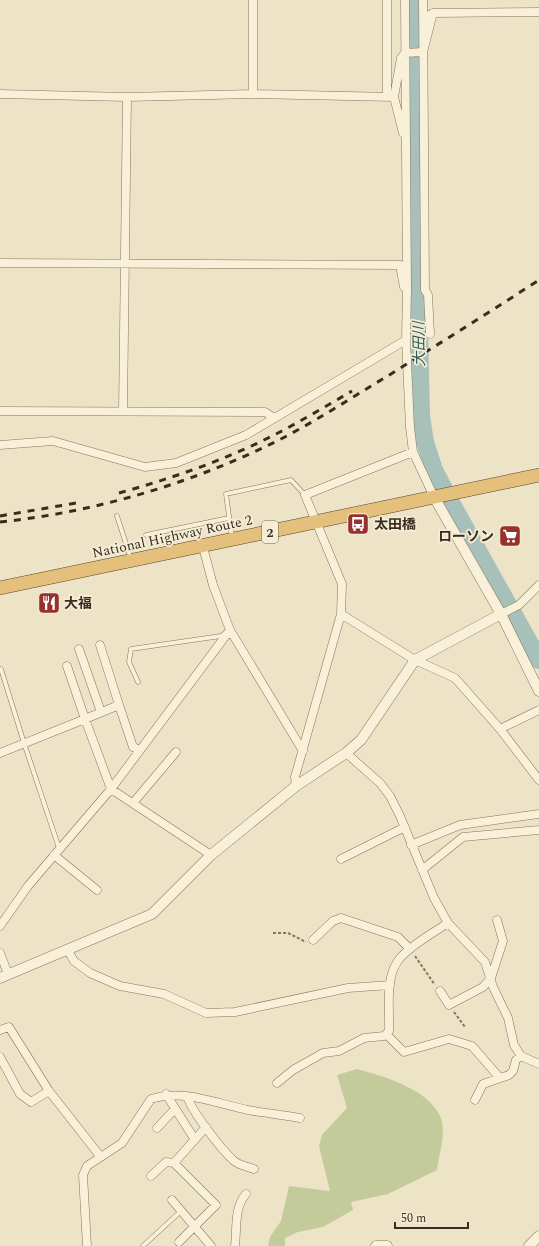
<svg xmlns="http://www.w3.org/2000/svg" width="539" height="1246" viewBox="0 0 539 1246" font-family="Spectral,'Noto Sans JP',serif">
	<rect width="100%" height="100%" fill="#ede3c6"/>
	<path fill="#c4cb9a" d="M357,1069C383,1076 428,1089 440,1116C447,1132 439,1154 437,1170L388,1194L351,1202L353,1210L323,1227L298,1232L285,1238V1246H268L270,1237L281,1221L289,1186L330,1191L319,1146L322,1135L347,1108L337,1075Z"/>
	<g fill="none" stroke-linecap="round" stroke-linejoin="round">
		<path stroke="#a7c1ba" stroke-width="18" d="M416,0L419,329L421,416L425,442L434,470L449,499L539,660"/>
		<g stroke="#88755c" stroke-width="5">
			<path id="service" d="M117,516L131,559
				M146,535L229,518
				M232,538L226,494L291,480L305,495
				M1,669L24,743L59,848
				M138,682L129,662L131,649L221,636L225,633
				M143,1246L181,1211"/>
		</g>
		<g stroke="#88755c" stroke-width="9">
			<path id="minor" d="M387,0V95
				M405,0L407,290L406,340L410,427L413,452L434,497
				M423,0L425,290L428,295L430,334
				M429,15L433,13L539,12
				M0,94L127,97L253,94L394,97L401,58L405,53L423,52L433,13
				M253,94V0
				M394,97L403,133
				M0,263L400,265L404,287
				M0,411L265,412L274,418
				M123,411L127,97
				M0,445L53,441L145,467L176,463L246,435L406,340
				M203,547L213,585L230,630L303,751
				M341,614L415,660L455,678L500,729L539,780
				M501,614L519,605L539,585
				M100,645L119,705
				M79,649L101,712
				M67,666L85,719L119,705L133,747L140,750
				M500,729L539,710
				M0,753L85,719L111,789L211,855
				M346,753L380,783L390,796L400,816L434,898L448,923L485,962L493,987L508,1018L514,1045L521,1056L539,1064
				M296,786L295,777L341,614L342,584L305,495L413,452
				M133,803L176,752
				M411,845L460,825L539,814
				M54,855L97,890
				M341,859L405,827
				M422,870L463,837L539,830
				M0,926L28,886L111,789L230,630
				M313,940L333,921L341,918L398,937L410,949
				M67,949L74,961L90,973L120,986L164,994L206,1013L235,1012L348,988L390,985
				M0,953L8,974
				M440,991L449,1005L483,987L491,978L503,941L497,920
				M0,1030L9,1027L49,1091L100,1156
				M386,1034L404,1052L449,1039L472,1046L499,1077
				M0,1057L20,1094L31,1102L49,1091
				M277,1083L293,1070L323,1053L339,1051L364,1038L384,1036L389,1031C390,1008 384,975 401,957C414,943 433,933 448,923
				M166,1094L195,1140
				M187,1096C192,1112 221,1149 234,1161C239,1165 248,1167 254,1169
				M475,1100L483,1084L509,1075L513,1071L516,1060L521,1056
				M157,1128L175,1109
				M174,1163L206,1127
				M151,1176L166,1162L174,1163L216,1205L179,1242
				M172,1200L211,1246
				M87,1246L83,1175L87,1166L122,1143L151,1099C185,1089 214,1103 248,1110C265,1113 283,1115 300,1118
				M235,1246C237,1229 234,1207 246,1194"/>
		</g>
		<g stroke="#88755c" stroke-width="11">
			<path id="tertiary" d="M434,497L501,614L539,691
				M0,978L152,914L211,855L296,786L346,753L361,740L415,660L501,614
				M376,1246H387
				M529,1246L539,1236"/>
		</g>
		<g stroke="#564330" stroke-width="14">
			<path id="trunk" d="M0,588L539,475"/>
		</g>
		<path stroke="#88755c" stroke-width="2" stroke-dasharray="3 2" stroke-linecap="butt" d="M273,933H288L306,942
			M415,956L435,985
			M454,1012L465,1027"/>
		<use href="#service" stroke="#f8f0d9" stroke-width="4"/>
		<use href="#minor" stroke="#f8f0d9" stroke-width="8"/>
		<use href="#tertiary" stroke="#f8f0d9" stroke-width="10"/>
		<use href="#trunk" stroke="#e4c07c" stroke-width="13"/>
		<path stroke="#392d20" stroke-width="3" stroke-dasharray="7 7" stroke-linecap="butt" d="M119,493C173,478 228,459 278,433C303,420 328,405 352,391
			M0,516L82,502
			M0,522C96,512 193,483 279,440C316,421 351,398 386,377C437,345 488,313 539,280"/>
	</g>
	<defs>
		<g id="bus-square" transform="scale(1.15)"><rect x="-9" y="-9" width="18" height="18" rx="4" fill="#96312e" stroke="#f5edd5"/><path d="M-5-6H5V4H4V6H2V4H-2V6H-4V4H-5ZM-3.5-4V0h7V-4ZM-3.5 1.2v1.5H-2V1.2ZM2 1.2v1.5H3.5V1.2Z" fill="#fff"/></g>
		<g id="supermarket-square" transform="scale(1.15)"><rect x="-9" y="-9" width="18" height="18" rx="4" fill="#96312e" stroke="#f5edd5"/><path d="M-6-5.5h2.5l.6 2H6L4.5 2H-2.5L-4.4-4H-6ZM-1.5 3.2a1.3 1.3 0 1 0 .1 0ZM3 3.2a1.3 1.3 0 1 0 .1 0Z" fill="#fff"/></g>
		<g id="restaurant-square" transform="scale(1.15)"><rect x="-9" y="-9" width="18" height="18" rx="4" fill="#96312e" stroke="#f5edd5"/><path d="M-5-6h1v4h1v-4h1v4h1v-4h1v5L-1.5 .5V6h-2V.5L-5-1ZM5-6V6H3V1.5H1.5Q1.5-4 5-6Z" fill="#fff"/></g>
	</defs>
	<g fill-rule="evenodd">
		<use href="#bus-square" x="358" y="524"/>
		<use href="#supermarket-square" x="510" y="536"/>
		<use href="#restaurant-square" x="49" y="603"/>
	</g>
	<g text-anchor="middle" stroke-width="3.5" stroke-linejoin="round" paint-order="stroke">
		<rect fill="#f5edd5" stroke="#716756" stroke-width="1" x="262" y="521" width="16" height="22" rx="3"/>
		<g font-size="13" font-weight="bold" fill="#392d20">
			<text x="270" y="537">2</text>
		</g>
		<g font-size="14" font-weight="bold" fill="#392d20" stroke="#f5edd5" text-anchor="start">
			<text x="374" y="529">太田橋</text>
			<text x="494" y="541" text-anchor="end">ローソン</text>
			<text x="64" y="608">大福</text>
		</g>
		<g font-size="14" fill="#392d20" stroke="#f5edd5">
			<text transform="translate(172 536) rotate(-12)" y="5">National Highway Route 2</text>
		</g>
		<g font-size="15" font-style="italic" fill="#2f5857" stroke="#f5edd5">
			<text transform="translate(419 344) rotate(-91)" y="5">大田川</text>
		</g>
	</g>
	<path d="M395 1222v6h73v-6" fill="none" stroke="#392d20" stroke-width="2"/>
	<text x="401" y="1222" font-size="12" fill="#392d20" stroke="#f5edd5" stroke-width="3" paint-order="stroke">50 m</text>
</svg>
